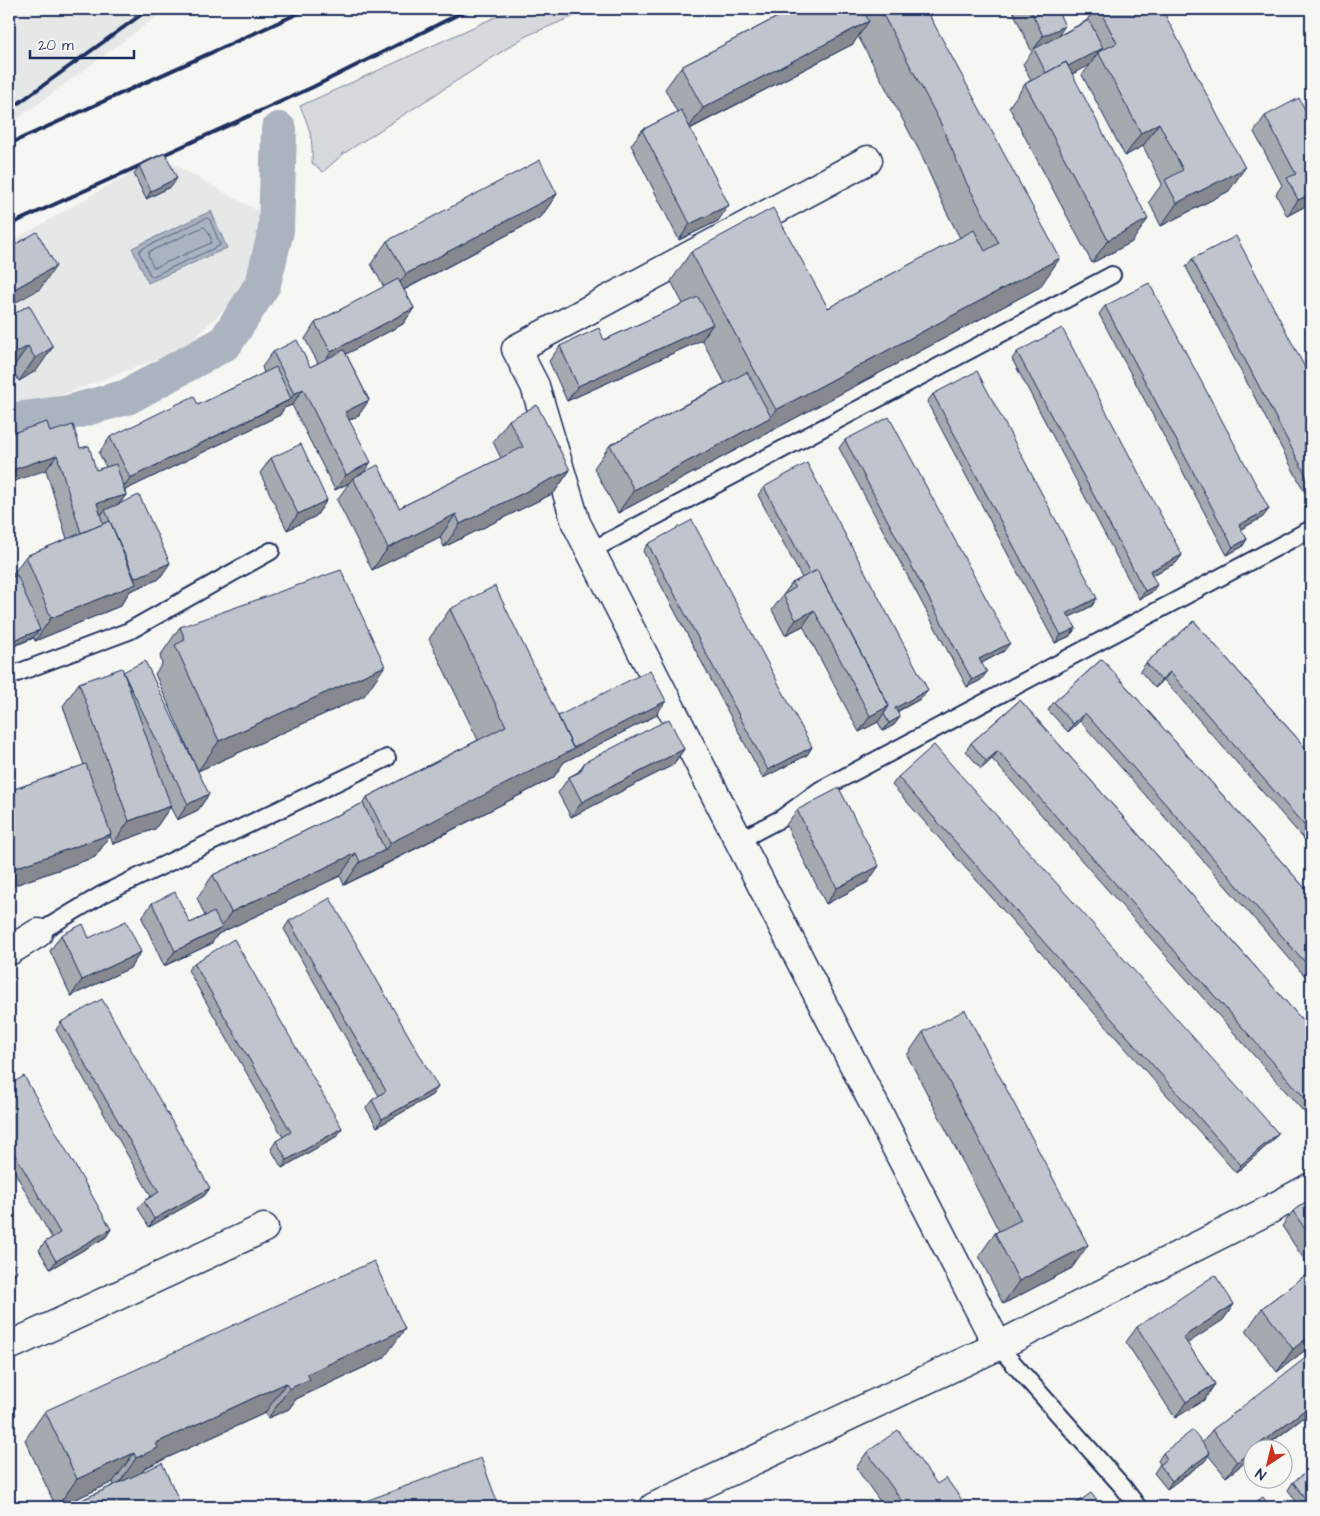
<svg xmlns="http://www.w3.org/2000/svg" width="1320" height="1516" viewBox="0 0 1320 1516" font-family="'Architects Daughter',sans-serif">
	<rect width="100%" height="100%" fill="#f6f6f2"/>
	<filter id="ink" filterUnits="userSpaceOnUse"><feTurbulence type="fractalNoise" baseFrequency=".02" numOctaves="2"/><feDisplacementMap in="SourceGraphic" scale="10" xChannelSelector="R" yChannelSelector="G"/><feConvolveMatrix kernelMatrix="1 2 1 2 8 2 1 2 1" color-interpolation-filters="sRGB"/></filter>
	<g filter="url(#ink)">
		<path fill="#e6e7e7" d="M9,9H167L9,125Z
			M162,158L264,214L241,292L184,349L59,396L9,410V243L127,175Z"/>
		<path fill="#d6d9dd" stroke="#78849e" d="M513,9H591L526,36L343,154L323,172L312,163C313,138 310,128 300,106Z"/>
		<path fill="#abb2c0" stroke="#717e99" d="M211,211L227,248L148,283L132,248Z"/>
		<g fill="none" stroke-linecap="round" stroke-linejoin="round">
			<path stroke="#556385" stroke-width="1" d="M207,218L210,220L220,244L219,246L153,276L150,275L139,252L140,250Z
				M204,227C208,229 212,239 211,243L156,267H153L148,255L149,252Z"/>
			<path stroke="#abb2c0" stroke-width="36" d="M9,421L68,413L127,397L225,343L263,284L276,230L279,130"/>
			<g stroke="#1b2f5e" stroke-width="20">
				<path id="service" d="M590,551L1112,275
					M9,676L129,631L271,551
					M738,841L782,818L820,790L1311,529
					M38,933L101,895L387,758
					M998,1346L1123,1487L1138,1507"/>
			</g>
			<g stroke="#1b2f5e" stroke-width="31">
				<path id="minor" d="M868,160L516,349L535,386L576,523L998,1346
					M9,951L38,933
					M9,1346L264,1228"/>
			</g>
			<g stroke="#1b2f5e" stroke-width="31">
				<path id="tertiary" d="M654,1507L998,1346L1267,1211L1311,1187"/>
			</g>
			<use href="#service" stroke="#f6f6f2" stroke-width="16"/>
			<use href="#minor" stroke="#f6f6f2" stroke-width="28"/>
			<use href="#tertiary" stroke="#f6f6f2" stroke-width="28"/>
			<path stroke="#1b2f5e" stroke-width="4" d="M9,110L149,9
				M9,144L308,9
				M9,225L313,87L469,9"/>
		</g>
		<path fill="#a5a9b0" stroke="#1b2f5e" d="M793,9H932L928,11L1040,287L618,513L594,468L610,445L725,383L702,340L567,401L549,361L560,346L604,340L683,304L671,281L691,252L828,308L960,238L946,211L920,152L858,36L853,44L690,129L718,221L679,240L631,145L642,130L677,112L665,89L681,67Z
			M1012,9H1057L1058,36L1086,21L1095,9H1162L1229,191L1161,226L1149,202L1162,184L1143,146L1125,156L1082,75L1090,65L1072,74L1132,242L1092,263L1009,107L1025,84L1031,80L1023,64L1032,52Z
			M1265,116L1311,121V203L1287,216L1276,194L1282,185L1254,132Z
			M139,166L172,186L146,199L134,174Z
			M557,194L541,217L404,290L414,308L403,324L346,354L369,400L358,416L349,420L364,472L399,508L501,458L493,442L509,420L570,470L554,493L444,547L440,537L372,570L337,500L349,483L335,490L292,405L284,408L280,415L125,490L126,495L120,503L170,563L159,579L130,591L120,606L35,641L34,638L9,648V578L11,577L26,556L67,539L46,470L50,432L80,448L96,470L106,467L99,453L110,437L198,405L264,373L262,367L273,352L310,367L318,363L305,339L315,323L384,287L371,264L387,241Z
			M1192,259L1311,379V504L1186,267Z
			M29,305L37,370L19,381L12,369L9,371V317Z
			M1105,306L1263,517L1241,529L1247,539L1242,547L1227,555L1099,314Z
			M1017,352L1182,555L1176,563L1152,575V592L1139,599L1012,359Z
			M933,394L1092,606L1069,617L1076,628L1070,636L1055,643L927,402Z
			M845,440L1004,651L982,663L981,680L967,687L839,448Z
			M271,458L327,500L316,516L287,530L260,473Z
			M764,487L928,690L922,698L897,712L900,717L894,725L883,731L878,722L859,732L803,626L785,635L772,610L792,583L802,578L758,495Z
			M648,544L812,747L807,755L763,778L643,551Z
			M450,609L558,716H655L564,762L553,778L369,873L344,885L340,876L218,934L211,944L164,966L142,918L152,903L190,923L205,916L197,898L213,875L363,803L367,797L478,740L429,639Z
			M1194,621L1311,754V847L1164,680L1155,688L1140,671L1146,663Z
			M180,627L364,696L198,771L155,674L162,664L160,656Z
			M1102,659L1311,895V983L1080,721L1068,732L1048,710L1054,702Z
			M123,672L209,794L198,810L177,820L170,807L155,829L113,844L110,836L95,857L9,887V791L84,765L63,706L79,683Z
			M1020,700L1311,1030V1120L992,759L981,769L966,751L971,743Z
			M684,749L673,765L571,817L558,793L569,777L578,772L585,762Z
			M898,777L1278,1133L1272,1141L1236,1173L892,785Z
			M797,810L868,882L826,904L786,825Z
			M289,921L438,1087L432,1095L377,1127L366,1108L372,1100L379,1096L284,929Z
			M61,935L89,938L141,952L130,968L71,996L50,951Z
			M194,963L342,1128L337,1136L282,1168L271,1149L276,1141L283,1137L188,970Z
			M61,1022L210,1188L204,1196L149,1227L138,1208L144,1201L151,1196L56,1030Z
			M923,1032L1072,1268L1003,1304L979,1256L995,1233L999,1231L907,1055Z
			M9,1085L111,1229L106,1237L50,1269L39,1250L45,1242L52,1238L9,1162Z
			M1311,1198V1270L1282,1226L1293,1211Z
			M1311,1271V1360L1304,1351L1277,1372L1246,1331L1262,1308Z
			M1234,1304L1223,1320L1187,1343L1215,1384L1204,1400L1175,1418L1126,1342L1137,1327Z
			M384,1358L296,1399L289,1409L268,1418L265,1413L145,1468L141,1473L182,1507H68L69,1506L114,1485L113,1482L58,1507H56L25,1440L45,1411Z
			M1311,1360V1412L1226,1477L1208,1455L1205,1461L1167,1489L1154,1473L1160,1464L1158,1461L1163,1453L1202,1443L1212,1430Z
			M867,1452L937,1484L967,1507H884L856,1468Z
			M1293,1482L1311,1507H1300L1288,1490Z"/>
		<path fill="#868990" stroke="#1b2f5e" d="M869,21L853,44L687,130L703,108Z
			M1065,26L1054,42L1034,49L1043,36Z
			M1103,48L1099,54L1098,52L1090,65L1037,92L1048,76Z
			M1159,123L1143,146L1125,156L1141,133Z
			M1245,168L1229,191L1161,226L1177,203Z
			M177,178L172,186L146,199L151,191Z
			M557,194L541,217L390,297L406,274Z
			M1311,194V203L1287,216L1298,200Z
			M729,205L718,221L679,240L690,224Z
			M1148,219L1132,242L1092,263L1108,240Z
			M1060,258L1040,287L618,513L634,490L771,417L776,410Z
			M56,266L40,289L9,306V292Z
			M414,308L403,324L320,368L331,352Z
			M713,324L702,340L567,401L578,386Z
			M28,346L12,369L9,371V357Z
			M53,347L37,370L19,381L35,358Z
			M303,389L292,405L284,408L280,415L119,493L130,478L290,400L294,394Z
			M369,400L358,416L334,427L345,412Z
			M57,455L46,470L9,483V471Z
			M371,462L360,478H353L349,483L335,490L346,475Z
			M570,470L554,493L444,547L460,524Z
			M126,495L115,510H105L102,514L86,519L97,503Z
			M327,500L316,516L287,530L298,514Z
			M1269,509L1263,517L1234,533L1239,525Z
			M456,514L440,537L372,570L388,548Z
			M1247,539L1242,547L1227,555L1233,547Z
			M1182,555L1176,563L1145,579L1150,571Z
			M170,563L159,579L130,591L120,606L35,641L51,618L130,586L135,578Z
			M1157,585L1152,592L1139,599L1145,591Z
			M1097,598L1092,606L1062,621L1067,613Z
			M814,610L803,626L785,635L796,620Z
			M1076,628L1070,636L1055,643L1061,635Z
			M40,630L34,637L9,648V642Z
			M1010,643L1004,651L974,667L979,659Z
			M385,666L364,696L198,771L219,741Z
			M987,672L981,680L967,687L972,680Z
			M1170,672L1164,680L1155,688L1161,680Z
			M928,690L922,698L890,715L895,708Z
			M666,701L655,716L564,762L553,778L344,885L360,862L385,850L390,843L566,751Z
			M889,706L878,722L859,732L870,716Z
			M1085,713L1080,721L1068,732L1073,724Z
			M900,717L894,725L883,731L889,723Z
			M812,747L807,755L763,778L768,770Z
			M684,749L673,765L571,817L582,802Z
			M998,751L992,759L981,769L986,761Z
			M209,794L198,810L177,820L188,804Z
			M171,806L155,829L113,844L129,821Z
			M111,834L95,857L9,887V870Z
			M356,853L340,876L218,934L211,944L164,966L175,951L219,930L231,912Z
			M879,866L868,882L826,904L837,888Z
			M141,952L130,968L71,996L82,980Z
			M438,1087L432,1095L377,1127L382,1119Z
			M342,1128L337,1136L282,1168L287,1160Z
			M1278,1133L1272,1141L1236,1173L1241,1165Z
			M210,1188L204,1196L149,1227L154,1219Z
			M111,1229L106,1237L50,1269L56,1261Z
			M1088,1245L1072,1268L1003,1304L1019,1281Z
			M17,1271L11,1279L9,1280V1276Z
			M1234,1304L1223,1320L1173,1353L1183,1337Z
			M405,1329L384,1358L296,1399L289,1409L268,1418L289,1389L307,1374Z
			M1311,1335V1341L1304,1351L1277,1372L1293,1349Z
			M286,1383L265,1413L145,1468L137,1478L116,1488L136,1458L156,1443Z
			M1215,1384L1204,1400L1175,1418L1186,1402Z
			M1311,1405V1412L1263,1448H1254Z
			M1252,1450V1457L1226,1477L1237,1462Z
			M134,1453L113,1482L58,1507H57L77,1479Z
			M1210,1453L1205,1461L1167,1489L1172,1481Z"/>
		<path fill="#c0c4cd" stroke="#1b2f5e" d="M793,9H862L869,21L703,108L681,67Z
			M880,9H926L1060,258L776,410L691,252L773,208L828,308L974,230L985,251L999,243L966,182L940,122Z
			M1030,9H1057L1065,26L1043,36Z
			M1099,9H1162L1245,168L1177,203L1165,180L1183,170L1159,123L1141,133L1098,52L1117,43Z
			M1089,20L1103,48L1068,66L1066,62L1046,73L1034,49Z
			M1066,62L1148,219L1108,240L1025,84Z
			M1299,98L1311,121V194L1298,200L1287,178L1296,174L1265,116Z
			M681,110L729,205L690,224L642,130Z
			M165,153L177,178L151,191L139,166Z
			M540,160L557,194L406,274L387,241Z
			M37,232L56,266L9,292V248Z
			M1236,236L1311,379V485L1192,259Z
			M398,279L414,308L331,352L315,323Z
			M1149,283L1269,509L1239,525L1247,539L1233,547L1105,306Z
			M698,297L713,324L578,386L560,346L599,328L604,340Z
			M29,305L53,347L35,358L28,346L9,357V317Z
			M1062,328L1182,555L1150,571L1157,585L1145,591L1017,352Z
			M297,340L310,367L344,350L369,400L345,412L371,462L346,475L303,389L294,394L273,352Z
			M276,367L291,399L130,478L110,437L194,396L198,405Z
			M977,371L1097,598L1067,613L1076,628L1061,635L933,394Z
			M747,372L771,417L634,490L610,445Z
			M537,405L570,470L460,524L456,514L388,548L353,478L378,465L399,508L523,447L509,420Z
			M889,417L1010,643L979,659L987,672L972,680L845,440Z
			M47,422L50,432L73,425L80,448L89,446L96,470L116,464L126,495L97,503L103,524L81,533L57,455L9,471V434Z
			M301,444L327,500L298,514L271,458Z
			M807,463L928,690L895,708L900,717L889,723L884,714L889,706L817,570L810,574L764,487Z
			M139,495L170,563L135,578L105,510Z
			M692,520L812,747L768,770L648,544Z
			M110,521L136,584L51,618L26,556Z
			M341,570L385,666L219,741L175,645L185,640L180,627Z
			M817,570L889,706L870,716L814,610L796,620L783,595L795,588L792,583Z
			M17,575L40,630L9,642V578Z
			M495,586L574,749L390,843L367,797L506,726L450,609Z
			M1194,621L1311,754V833L1170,672L1161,680L1146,663Z
			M1102,659L1311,895V969L1085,713L1073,724L1054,702Z
			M145,661L209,794L188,804L123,672Z
			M122,668L171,806L129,821L79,683Z
			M650,670L666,701L573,748L558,716Z
			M1020,700L1311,1030V1105L998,751L986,761L971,743Z
			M669,719L684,749L582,802L569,777L580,772L585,762Z
			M934,745L1278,1133L1241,1165L898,777Z
			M86,764L111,834L9,870V791Z
			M839,788L879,866L837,888L797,810Z
			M363,803L385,850L360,862L356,853L231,912L213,875Z
			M175,892L190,923L214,912L222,928L175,951L152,903Z
			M330,898L438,1087L382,1119L372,1100L386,1091L289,921Z
			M126,921L141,952L82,980L61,935L83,924L89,938Z
			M234,939L342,1128L287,1160L276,1141L291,1132L194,963Z
			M102,999L210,1188L154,1219L144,1201L159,1192L61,1022Z
			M965,1010L1088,1245L1019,1281L995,1233L1021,1220L923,1032Z
			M24,1076L111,1229L56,1261L45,1242L60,1233L9,1144V1085Z
			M1311,1198V1238L1293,1211Z
			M9,1257L17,1271L9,1276Z
			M374,1261L405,1329L307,1374L310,1379L289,1389L286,1383L156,1443L158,1448L136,1458L134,1453L77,1479L45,1411Z
			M1311,1271V1335L1293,1349L1262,1308Z
			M1215,1275L1234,1304L1183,1337L1215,1384L1186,1402L1137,1327Z
			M1308,1356L1311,1360V1405L1254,1448H1252V1450L1237,1462L1212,1430Z
			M898,1430L937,1484L946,1478L967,1507H906L867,1452Z
			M1193,1430L1210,1453L1172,1481L1160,1465L1167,1459L1163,1453Z
			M481,1458L499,1507H350Z
			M162,1463L182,1507H70L69,1506Z
			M1311,1469V1507L1293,1482Z
			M1091,1493L1102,1507H1071Z
			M1263,1497L1270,1507H1248Z"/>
	</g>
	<rect width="1320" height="1516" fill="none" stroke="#f6f6f2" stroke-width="30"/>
	<rect x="15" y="15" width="1290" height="1486" fill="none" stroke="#1b2f5e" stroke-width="2" filter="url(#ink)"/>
	<g transform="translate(1268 1464) rotate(215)"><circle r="24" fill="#f6f6f2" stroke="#9ea6b7"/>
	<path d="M0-4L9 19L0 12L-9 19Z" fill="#c8321e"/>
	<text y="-8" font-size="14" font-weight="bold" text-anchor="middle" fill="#1b2f5e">N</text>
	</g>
	<path d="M30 50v8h104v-8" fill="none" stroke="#1b2f5e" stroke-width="2.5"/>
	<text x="38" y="50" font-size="15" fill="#1b2f5e" stroke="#f6f6f2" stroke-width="4" paint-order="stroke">20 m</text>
</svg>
